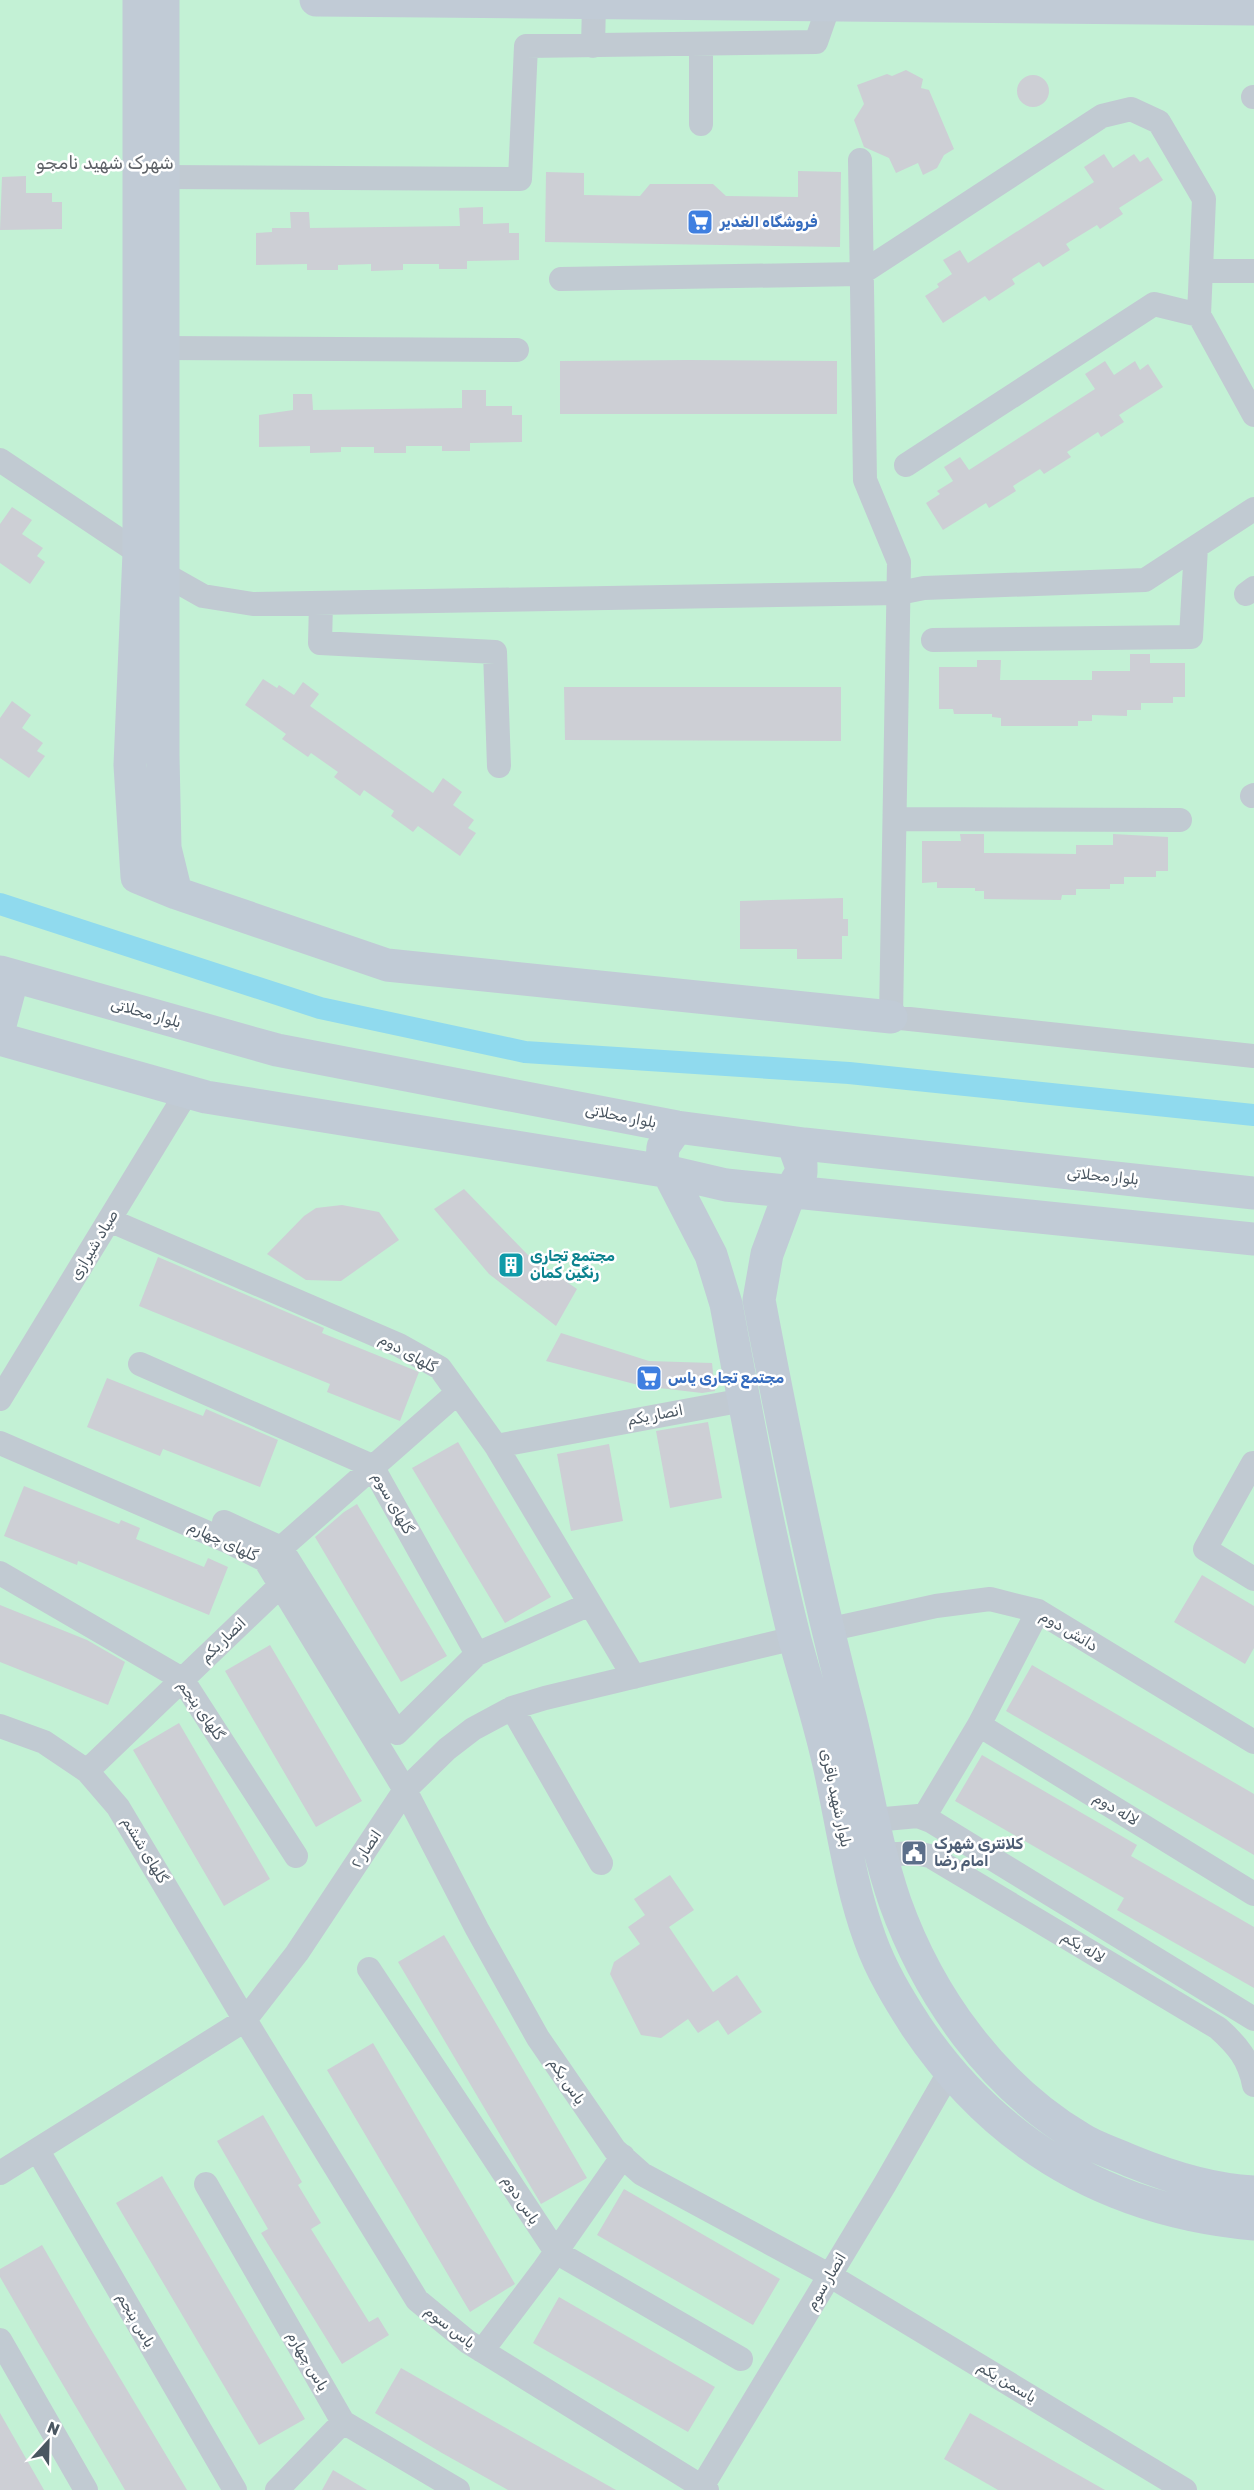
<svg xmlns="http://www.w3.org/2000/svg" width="1254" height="2490" viewBox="0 0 1254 2490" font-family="Rubik,'Noto Naskh Arabic',sans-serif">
	<rect width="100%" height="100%" fill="#f5f3f3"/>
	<path fill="#c3f1d5" d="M0,0H1254V2490H0Z"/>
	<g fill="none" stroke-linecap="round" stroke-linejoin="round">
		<path stroke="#90daee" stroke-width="22" d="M0,904L320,1008L525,1052L849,1073L1254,1115"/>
	</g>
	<path fill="#cdcfd5" d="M906,70L923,79L921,88L929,90L954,149L944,155L937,168L923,175L918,163L896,173L889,158L864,147L854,120L864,104L857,85L887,74L892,76Z
		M1017 91a16 16 0 1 1 32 0a16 16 0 1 1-32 0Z
		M1104,154L1113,168L1134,154L1140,162L1148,157L1163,180L1119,208L1123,214L1100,229L1097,225L1066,244L1070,250L1043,267L1039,262L1012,279L1015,284L989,301L985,296L943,323L925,296L939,287L937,284L952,274L943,260L960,250L968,263L1094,182L1084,167Z
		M798,171L841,172L840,247L545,242L546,172L584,173V195L640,196L650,184H713L726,196L798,197Z
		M26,176V193H52V202H62V229L0,230L2,177Z
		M483,207V224L509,223V233H519V260L467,261V269H439V264H403V270L371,271V264L338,265V270H307V264L256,265V233L272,232V228H291L290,212H309L310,228L460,226L459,208Z
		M688,360L837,361V414H560V361Z
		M1105,361L1114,375L1135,361L1140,370L1148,364L1163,387L1119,415L1124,422L1101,437L1098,432L1067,452L1071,457L1044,474L1040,469L1013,486L1016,491L989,508L986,503L943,530L926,503L940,494L937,491L953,481L944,467L960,457L969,470L1095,389L1085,374Z
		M462,390H486V406H512V415H522V442L470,443V451H442V446H406V453H374V447H341V452L310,453V446L259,447V415L293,410V394H312L313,410L462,408Z
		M12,507L32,520L22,534L43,548L37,556L45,562L30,584L0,563V524Z
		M1130,654H1150V663H1185V697H1173V703H1141V710H1127V716L1092,715V721H1078V726H1001V718L992,717V714H954L953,709H939V667H977V660H1001L1000,680H1092V671H1130Z
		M263,679L277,688L279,685L294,695L303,682L319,694L310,706L433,793L443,778L462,792L453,805L474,820L468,828L476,833L460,856L418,826L413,832L391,816L394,811L364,790L360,796L334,777L338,772L311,753L308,757L282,739L286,734L245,705Z
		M564,687H841V741L565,740Z
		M12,701L31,715L22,728L43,743L37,751L45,756L29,778L0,758V718Z
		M960,834H984V853L1076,854V845H1113V834L1168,837V871H1156V877H1124V884H1110V889H1076V895H1062L1061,900L984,899V891H975V888H937V882L922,883V841H961Z
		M843,898V919H848V936H842V959H797V949H740V901Z
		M464,1189L528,1255L577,1289L556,1326L489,1274L434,1209Z
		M342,1205L379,1212L399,1240L341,1281L306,1280L267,1254L304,1216L316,1208Z
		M158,1257L324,1328L322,1333L419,1372L400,1421L327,1392L330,1384L139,1306Z
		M561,1333L649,1361L712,1363L715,1391L702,1393L642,1386L546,1361Z
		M107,1378L203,1416L206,1409L278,1440L260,1487L163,1449L160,1456L87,1427Z
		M708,1422L722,1498L670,1508L656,1431Z
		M458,1442L551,1597L505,1623L412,1468Z
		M609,1444L623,1521L571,1531L557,1454Z
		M24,1486L119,1524L121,1520L140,1528L136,1539L204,1567L208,1558L228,1567L209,1615L78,1561L77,1565L4,1536Z
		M357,1504L447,1656L401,1682L315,1537L344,1512Z
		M1202,1575L1254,1606V1648L1245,1664L1174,1622Z
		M0,1605L87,1640L125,1662L108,1705L0,1662Z
		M270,1645L362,1801L316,1827L225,1671Z
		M1032,1665L1254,1794V1855L1006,1711Z
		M179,1723L270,1879L224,1906L133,1750Z
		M982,1755L1137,1845L1131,1856L1254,1927V1988L1117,1910L1124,1898L955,1801Z
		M670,1875L694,1910L669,1927L713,1992L737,1975L762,2012L728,2035L718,2020L698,2033L688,2019L661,2038L641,2035L610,1974L614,1962L640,1944L628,1927L645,1915L634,1899Z
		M444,1935L587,2178L541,2204L398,1962Z
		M373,2043L515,2284L470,2312L327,2070Z
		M263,2115L302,2182L298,2185L321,2223L311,2229L369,2322L378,2317L389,2335L342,2364L261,2233L268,2229L217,2141Z
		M162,2176L305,2419L259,2445L116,2203Z
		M624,2189L780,2279L753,2325L597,2235Z
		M42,2245L93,2333L187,2490H125L36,2339L0,2277V2269Z
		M559,2297L715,2387L688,2432L533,2343Z
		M401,2368L490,2419L616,2490H508L442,2453L375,2413Z
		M0,2413L44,2490H0Z
		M970,2413L1059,2464L1105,2490H998L944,2459Z
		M333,2470L367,2490H322Z"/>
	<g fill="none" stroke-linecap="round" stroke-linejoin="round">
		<path stroke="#c1cad2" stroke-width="24" d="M593,46L594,4
			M1253,97H1254
			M701,124V44
			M860,160L865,480L899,562L891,1017L1254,1056
			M163,177L520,179L526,46L816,42L829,5
			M1201,271H1254
			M561,279L860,274L1102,116L1131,109L1159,122L1204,199L1199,315L1254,415
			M164,348L517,350
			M0,460L139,553
			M906,465L1154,304L1199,315
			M164,574L203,596L253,604L899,593L924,588L1145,580L1254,509
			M1246,594L1254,588
			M321,603L320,643L495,652L499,766
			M933,640L1191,637L1196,547
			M1252,796L1254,795
			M895,819L1180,820
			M109,1220L399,1345L440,1368L496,1446L634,1677
			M140,1364L372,1466L477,1654L590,1604
			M0,1399L187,1092
			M0,1443L229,1542L265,1560L405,1790L477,1929L538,2038L615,2150L642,2174L829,2275L1185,2490
			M496,1446L744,1400
			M1253,1463L1205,1549L1254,1579
			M224,1522L281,1548L397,1733L477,1654
			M281,1548L457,1393
			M0,1573L182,1679L296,1856
			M827,1630L936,1606L990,1599L1038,1611L1254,1742
			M512,1708L601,1863
			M979,1725L1254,1894
			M0,1726L44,1742L87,1771L118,1807L245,2020L417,2300L468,2342L707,2490
			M87,1771L281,1585
			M924,1817L979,1725L1038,1611
			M874,1820L918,1816L931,1821L1254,2019
			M881,1855L915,1853L930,1856L1218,2028C1237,2045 1249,2059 1254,2085
			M369,1969L556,2252L741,2359
			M38,2151L235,2490
			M0,2173L245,2020L297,1953L405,1790L447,1749L473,1729L512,1708L545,1698L795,1638
			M206,2184L343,2422L458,2490
			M0,2340L86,2490
			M482,2351L544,2269L623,2156
			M277,2490L343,2422
			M700,2490L885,2184L950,2071"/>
		<path stroke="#c1cbd6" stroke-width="33" d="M139,0V553L130,765L137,877L176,893L387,965L891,1017
			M163,0V756L165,848L176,893
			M316,0L1254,9
			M0,972L277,1050L677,1127L804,1144L1254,1193
			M0,1025L13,976
			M0,1039L206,1097L670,1172L726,1185L1254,1239
			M677,1127L663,1147L662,1160L711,1255L726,1304C747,1416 767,1529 795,1640C805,1677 817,1714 826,1752C841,1813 848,1879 870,1939C881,1970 898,1998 916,2026C997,2146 1110,2211 1254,2224
			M793,1143L801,1165V1173L790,1192L767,1254L759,1300C785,1438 813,1577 849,1713C865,1775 874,1841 895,1902C929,1997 993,2086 1080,2138C1095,2148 1114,2153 1131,2161C1170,2177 1212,2190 1254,2192"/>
	</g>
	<defs>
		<g id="supermarket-square" transform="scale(1.35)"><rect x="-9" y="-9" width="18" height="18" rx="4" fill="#3f7fe0" stroke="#fff"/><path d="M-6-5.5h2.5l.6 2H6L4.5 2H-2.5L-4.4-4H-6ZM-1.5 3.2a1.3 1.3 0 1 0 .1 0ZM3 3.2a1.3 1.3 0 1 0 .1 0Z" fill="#fff"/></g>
		<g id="building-square" transform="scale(1.35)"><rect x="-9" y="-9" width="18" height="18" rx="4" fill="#0f9aa8" stroke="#fff"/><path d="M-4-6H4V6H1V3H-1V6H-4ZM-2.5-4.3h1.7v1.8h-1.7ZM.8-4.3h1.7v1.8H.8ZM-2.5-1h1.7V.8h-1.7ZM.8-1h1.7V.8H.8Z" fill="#fff"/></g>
		<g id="civic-square" transform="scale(1.35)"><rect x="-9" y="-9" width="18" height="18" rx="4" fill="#5c6f8a" stroke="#fff"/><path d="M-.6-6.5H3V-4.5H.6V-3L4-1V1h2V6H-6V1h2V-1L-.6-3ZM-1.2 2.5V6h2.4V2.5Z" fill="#fff"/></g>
	</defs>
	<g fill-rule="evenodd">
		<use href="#supermarket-square" x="700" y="222"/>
		<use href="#building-square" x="511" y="1265"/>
		<use href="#supermarket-square" x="649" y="1378"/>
		<use href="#civic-square" x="914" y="1853"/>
	</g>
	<g text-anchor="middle" stroke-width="5" stroke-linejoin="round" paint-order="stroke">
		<g font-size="15" font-weight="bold" fill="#366cbe" stroke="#fff" text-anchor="start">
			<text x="720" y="227">فروشگاه الغدیر</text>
			<text x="668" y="1383">مجتمع تجاری یاس</text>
		</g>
		<g font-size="15" fill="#4a5661" stroke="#fff">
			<text transform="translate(146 1013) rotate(16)" y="5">بلوار محلاتی</text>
			<text transform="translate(621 1116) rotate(11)" y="5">بلوار محلاتی</text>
			<text transform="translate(1103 1176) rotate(6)" y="5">بلوار محلاتی</text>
			<text transform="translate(94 1245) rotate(-59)" y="5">صیاد شیرازی</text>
			<text transform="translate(408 1353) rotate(29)" y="5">گلهای دوم</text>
			<text transform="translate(655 1415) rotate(-11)" y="5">انصار یکم</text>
			<text transform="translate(393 1503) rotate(61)" y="5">گلهای سوم</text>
			<text transform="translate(223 1541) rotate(25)" y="5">گلهای چهارم</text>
			<text transform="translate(1069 1631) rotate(31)" y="5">دانش دوم</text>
			<text transform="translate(223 1640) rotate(-44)" y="5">انصار یکم</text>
			<text transform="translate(201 1710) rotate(55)" y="5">گلهای پنجم</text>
			<text transform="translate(836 1798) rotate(78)" y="5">بلوار شهید باقری</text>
			<text transform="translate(1116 1809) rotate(31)" y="5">لاله دوم</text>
			<text transform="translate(366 1849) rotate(-56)" y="5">انصار ۲</text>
			<text transform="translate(145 1850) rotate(59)" y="5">گلهای ششم</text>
			<text transform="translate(1083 1947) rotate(31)" y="5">لاله یکم</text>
			<text transform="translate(567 2081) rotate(56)" y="5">یاس یکم</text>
			<text transform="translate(521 2200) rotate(57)" y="5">یاس دوم</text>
			<text transform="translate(826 2281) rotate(-59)" y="5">انصار سوم</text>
			<text transform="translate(136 2320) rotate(60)" y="5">یاس پنجم</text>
			<text transform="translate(450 2327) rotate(38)" y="5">یاس سوم</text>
			<text transform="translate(308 2361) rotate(60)" y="5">یاس چهارم</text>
			<text transform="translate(1007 2382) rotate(31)" y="5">یاسمن یکم</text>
		</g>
		<g font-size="15" font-weight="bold" fill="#0d838f" stroke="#fff" text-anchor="start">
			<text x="530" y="1261">مجتمع تجاری<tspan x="530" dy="17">رنگین کمان</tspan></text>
		</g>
		<g font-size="15" font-weight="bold" fill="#4e5e75" stroke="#fff" text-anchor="start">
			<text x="934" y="1849">کلانتری شهرک<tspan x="934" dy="17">امام رضا</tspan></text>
		</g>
		<g font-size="18" fill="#5f6368" stroke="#fff">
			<text x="105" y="169">شهرک شهید نامجو</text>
		</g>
	</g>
	<g transform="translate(48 2442) rotate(22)" stroke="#ffffff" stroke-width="4.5" paint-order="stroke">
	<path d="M0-4.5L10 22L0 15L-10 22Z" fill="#4a5661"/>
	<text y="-9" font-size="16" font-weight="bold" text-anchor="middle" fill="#4a5661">N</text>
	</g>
</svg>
